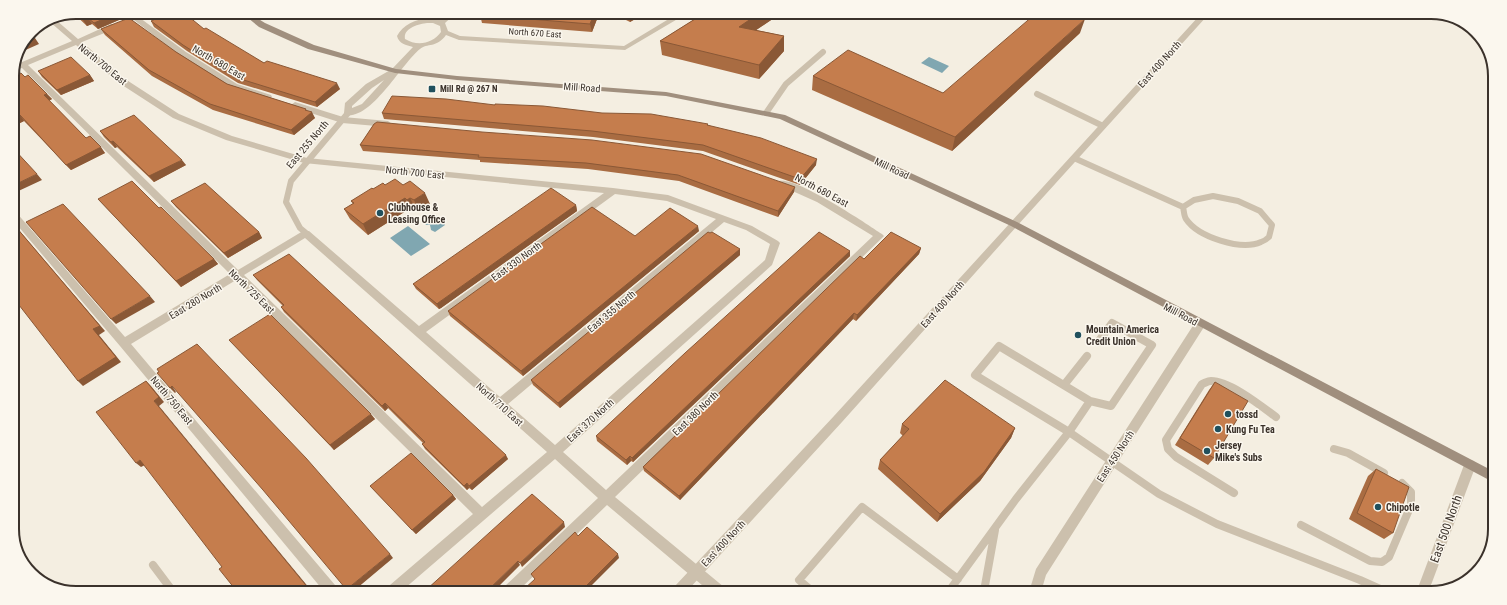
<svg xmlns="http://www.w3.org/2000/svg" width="1507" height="605" viewBox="0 0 1507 605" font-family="'Roboto Condensed',sans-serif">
	<rect width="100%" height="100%" fill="#f4eee1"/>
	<path fill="#80a7b1" d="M929,57L949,66L942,73L921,63Z
		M431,214L437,216V221H442L445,225L435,232L431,230L430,225H426L422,221L423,217Z
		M408,226L430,244L411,256L390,238Z"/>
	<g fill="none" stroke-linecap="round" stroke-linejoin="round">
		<path stroke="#ccc0ad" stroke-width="6" d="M1037,94L1103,126
			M766,113L786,84L823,52
			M1074,158L1183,207
			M1213,196L1238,201L1260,211L1272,225L1269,237C1267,239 1264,241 1261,242C1241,251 1198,237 1186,219C1184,216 1184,211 1183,207L1194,200Z
			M306,233L300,228L286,202L291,181L348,113"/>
		<path stroke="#ccc0ad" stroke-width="8" d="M999,346L1090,401L1069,432L975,375Z
			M1064,385L1087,356
			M1090,401L1111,406L1152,345L1112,323L1098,342
			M1334,449L1348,453L1384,473
			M1234,493L1176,457L1168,449L1166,440L1202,384C1205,383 1208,381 1211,381C1230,381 1261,406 1276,417
			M1301,525L1370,561L1382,562L1389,557L1411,505V492L1402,483
			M153,565L171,589
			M812,591L799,580L862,507L958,579
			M949,591L1016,499L1069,432L1159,494L1217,524L1360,580L1389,593
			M984,591L995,530"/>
		<path fill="#ccc0ad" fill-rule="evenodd" d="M141,12H151L140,18L186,52L237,84L271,95L272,97L268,100L231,88L180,56L134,20L131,21L127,19Z
			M448,13H456L445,23L448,31L460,36L624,46L677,14H686L625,50L459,40L446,35C437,48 427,43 420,49C402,63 371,121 345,115L344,113L345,103L366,84L392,69L413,47C406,45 399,44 397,36C404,22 424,15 439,20ZM427,23H433L440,26L441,32C433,43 418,47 405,39C403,28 419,24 427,23ZM384,80L362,104L352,108V106L372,88Z
			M1199,16H1207L1017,226H1011L1009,224L1011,222Z
			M56,20L78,39L111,24H117V28L82,42L122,77L179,114L232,136L307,158L613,188L668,195L752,226L778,241L780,243L772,265L563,452L606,490L873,236L817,202L779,185L778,183L779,181C795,176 866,223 882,234L884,236L882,238L615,497L724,587L725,591H709L607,505L519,590H504L505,586L598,498L555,459L404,589H389L390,585L473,514L236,280L131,344L335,585L336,589H322L120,346L12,219V210L15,211L125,337L230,274L22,68L12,71L15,65L72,41L50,22ZM76,45L116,81L173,118L226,140L304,163L604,193L419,326L309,231H303L238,270L28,65ZM615,194L667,201L716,219L500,397L426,332ZM724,222L746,230L770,244L765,260L555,445L508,404ZM305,238L547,452L482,507L244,275Z
			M295,102L343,117L388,121L392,124L388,127L342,123L292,107L291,105Z
			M1200,320L1204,321L1205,324L1204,327L1046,575L1041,592H1029L1036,569L1196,321Z
			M1470,460L1474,461L1476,465L1428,593H1416L1464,465L1466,461Z"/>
		<path fill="#ccc0ad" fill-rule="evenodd" d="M1014,221L1017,222L1019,224L1017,226L842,422L688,590H674L675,586L834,416L1011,222Z"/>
		<path fill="#a08f7e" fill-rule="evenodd" d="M242,13H249L265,23L314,45L396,69L457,76L666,92L785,115L1017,222L1491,470V481L1011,226L780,119L666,96L457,80L395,73L308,49L259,27Z"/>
	</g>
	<path fill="#a96c42" d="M76,12H122L126,17L98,29L92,24L87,26L73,13Z
		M415,13H428L423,16Z
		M599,14L592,32L482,23L480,15Z
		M614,14H644L630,22Z
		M703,14H780L756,30L784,36V51L759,79L662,55L660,41Z
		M151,21L204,29L264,63L340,89L317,107L238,83L187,51L154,27Z
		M101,29L176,52L227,84L306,109L307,111L315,118L294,135L213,110L152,76L105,35Z
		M1080,33L952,151L812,90L813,76L943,93Z
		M38,71L90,75L94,81L61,95L42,77Z
		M12,77H25L47,94L52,99L49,101L86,138L105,153L71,170L24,121L12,127Z
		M495,105L708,125L816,165L800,185L703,151L593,137L384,119L382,113Z
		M374,124L794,192L778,217L679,181L588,169L480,162V160L363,151L360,145Z
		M100,131L186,165L154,182L117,147L115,148L104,137Z
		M385,185H403L430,204L419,211L415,208L412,210L409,209L368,235L350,219L344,209L353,204L351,201L373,189Z
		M98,199L159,208L214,259L218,264L181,287Z
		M171,201L259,232L262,238L228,258L176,207Z
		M576,205L577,211L441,308L439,309L416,289L413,284Z
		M699,231L523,376L450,316L448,311L635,236Z
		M921,248L919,254L856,321L853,319L680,500L644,471L643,467L864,259Z
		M740,249V255L560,408L533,385L531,380Z
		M850,251V256L633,462L631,461L627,465L597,441L596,436Z
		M253,275L508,459L472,490L469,488L467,490L425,449L422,444L423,443L388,408L385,411L284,312L281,307L283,306L257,280Z
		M229,340L375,419L334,450L234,345Z
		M1215,382L1214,458L1208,465L1175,445L1209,390Z
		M902,424L1015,428L1011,438L980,481L937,522L878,469L880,460L903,436L900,433Z
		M1376,469L1393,533L1384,539L1349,519L1368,476Z
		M370,486L453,495L456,499L416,534L374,490Z"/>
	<path fill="#8a5836" d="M120,12H122L126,17L98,29L94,23Z
		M422,13H428L423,16Z
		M594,14H599L592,32L590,24Z
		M629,14H644L630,22Z
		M758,14H780L740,41L739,27Z
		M88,18L92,24L87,26L83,20Z
		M1085,19L1080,33L952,151L955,137Z
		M784,36V51L759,79V65Z
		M35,38L39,44L21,52L25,43Z
		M90,75L94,81L61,95L57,90Z
		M337,83L340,89L317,107L315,102Z
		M47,94L52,99L48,101L44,95Z
		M312,112L315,118L294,135L291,130Z
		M20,115L24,121L12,127V119Z
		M113,141L117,147L115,148L111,142Z
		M101,147L105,153L71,170L66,165Z
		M817,159L816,165L800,185V179Z
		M182,160L186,165L154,182L149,176Z
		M37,174L42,180L12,194V186Z
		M795,187L794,192L778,217V211Z
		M425,193L430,204L419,211L414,200Z
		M405,198L409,209L368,235L363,224Z
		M410,198L415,208L412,210L407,200Z
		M576,205L577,211L441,308L439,309L437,304Z
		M698,226L699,231L523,376L521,371Z
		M16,227L105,331L99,335L121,362L83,386L78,381Z
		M259,232L262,238L228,258L224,253Z
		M921,248L919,254L856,321L857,315Z
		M740,249V255L560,408L558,403Z
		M850,251V256L633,462L632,458Z
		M214,259L218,264L181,287L176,281Z
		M150,296L155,302L116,324L111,319Z
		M854,313L853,319L680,500L679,496Z
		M146,381L151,386L164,402L159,406L310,589H309L154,401Z
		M172,386L176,392L175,393L170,388Z
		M385,403L388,408L385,411L382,406Z
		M371,414L375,419L334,450L330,445Z
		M1015,428L1011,438L980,481L937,522L940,514Z
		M506,455L508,459L472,490L469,486Z
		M630,456L631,461L627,465L626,460Z
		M140,460L145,465L141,467L136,463Z
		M467,483L469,488L467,490L464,486Z
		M453,495L456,499L416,534L412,530Z
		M564,522L565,527L522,567L520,563Z
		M390,554L393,558L356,589H347Z
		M618,554L619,558L587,590H582Z
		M518,561L520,565L495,590H488Z"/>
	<path fill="#c57d4d" stroke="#8a5836" d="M75,12H120L94,23L88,18L83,20Z
		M171,12H183L204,29L206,28L264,63L267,61L337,83L315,102L234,77L183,45L151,21Z
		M481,13L594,14L590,24L480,15Z
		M703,14H758L739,27L784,36L759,65L660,41Z
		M1034,15H1077L1085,19L955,137L813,76L848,50L943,93Z
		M129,18L176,52L227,84L306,109L305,110L312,112L291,130L210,104L149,70L101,29Z
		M30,33L35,38L25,43Z
		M71,57L90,75L57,90L38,71Z
		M21,73L25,77L28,75L47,94L44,95L86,138L90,136L101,147L66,165L20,115L12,119V77Z
		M392,96L446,99L495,105V104L543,106L602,113L651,114L708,124L707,125L761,138L817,159L800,179L703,145L592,131L382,113Z
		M134,115L182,160L149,176L113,141L111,142L100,131Z
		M377,122L482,132L592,140L701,154L795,187L778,211L678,175L586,163L478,157L479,155L360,145L374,124Z
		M12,147L37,174L12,186Z
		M395,179L403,185L410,181L425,193L414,200L410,198L407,200L405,198L363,224L344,209L354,203L351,201L372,188L373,189L383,183L385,185Z
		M132,181L159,208L161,207L214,259L176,281L98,199Z
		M205,183L259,232L224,253L171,201Z
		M551,188L576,205L438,303L437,304L413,284Z
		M63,204L150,296L111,319L26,222Z
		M592,207L635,236L670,208L698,226L521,371L448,311Z
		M16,227L100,326L93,329L116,357L78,381L12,296V230Z
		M708,232L710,233L712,232L740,249L558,403L531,380Z
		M819,232L850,251L632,458L630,456L626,460L596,436L685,353Z
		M891,232L921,248L857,315L854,313L679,496L643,467L860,256L864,259Z
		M289,254L506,455L469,486L467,483L464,486L422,444L425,442L385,403L382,406L281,307L284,305L253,275Z
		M270,314L371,414L330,445L229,340Z
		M197,344L306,458L390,554L347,589H346L263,490L172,386L170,388L157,373L159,372L157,369Z
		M945,380L1015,428L984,472L940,514L880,460L909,429L902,424Z
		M146,381L159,397L154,401L309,589H235L219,569L222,567L140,460L136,463L96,412Z
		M1215,382L1248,401L1214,458L1180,438Z
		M411,453L453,495L412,530L370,486Z
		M1376,469L1409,487L1393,533L1357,513Z
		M532,494L564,522L520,563L518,561L488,590H426Z
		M587,527L618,554L582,590H523L535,579L531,574L575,532L578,536Z"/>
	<g fill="#20505d" stroke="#fbf7ee" stroke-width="1.5">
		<rect x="428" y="85" width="8" height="8" rx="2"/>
		<circle cx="380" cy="213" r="4"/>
		<circle cx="1078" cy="335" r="4"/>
		<circle cx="1228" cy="414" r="4"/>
		<circle cx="1218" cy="429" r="4"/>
		<circle cx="1207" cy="451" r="4"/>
		<circle cx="1378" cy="507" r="4"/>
	</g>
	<g text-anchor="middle" stroke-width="3" stroke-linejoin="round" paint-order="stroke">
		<g font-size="9" fill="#3b322b" stroke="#fbf7ee">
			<text transform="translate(535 33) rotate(4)" y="3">North 670 East</text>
		</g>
		<g font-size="9" font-weight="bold" fill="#3b322b" stroke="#fbf7ee" text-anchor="start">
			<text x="440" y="92">Mill Rd @ 267 N</text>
		</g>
		<g font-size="10" fill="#3b322b" stroke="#fbf7ee">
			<text transform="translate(219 62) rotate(30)" y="4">North 680 East</text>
			<text transform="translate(103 64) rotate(39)" y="4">North 700 East</text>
			<text transform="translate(1159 64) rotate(-48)" y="4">East 400 North</text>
			<text transform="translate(582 87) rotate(4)" y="4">Mill Road</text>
			<text transform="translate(307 144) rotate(-50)" y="4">East 255 North</text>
			<text transform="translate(892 168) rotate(25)" y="4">Mill Road</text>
			<text transform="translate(415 172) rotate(6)" y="4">North 700 East</text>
			<text transform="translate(822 190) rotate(28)" y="4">North 680 East</text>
			<text transform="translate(516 261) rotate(-36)" y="4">East 330 North</text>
			<text transform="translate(252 291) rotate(44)" y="4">North 725 East</text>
			<text transform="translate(195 301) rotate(-31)" y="4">East 280 North</text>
			<text transform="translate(942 304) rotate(-48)" y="4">East 400 North</text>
			<text transform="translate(611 311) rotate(-40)" y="4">East 355 North</text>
			<text transform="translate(1181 314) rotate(28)" y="4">Mill Road</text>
			<text transform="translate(172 400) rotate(50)" y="4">North 750 East</text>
			<text transform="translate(500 404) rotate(42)" y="4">North 710 East</text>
			<text transform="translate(695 413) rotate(-44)" y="4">East 380 North</text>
			<text transform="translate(590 420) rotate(-42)" y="4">East 370 North</text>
			<text transform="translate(1115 456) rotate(-57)" y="4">East 450 North</text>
			<text transform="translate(723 543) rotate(-47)" y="4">East 400 North</text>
		</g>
		<g font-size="10" font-weight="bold" fill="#3b322b" stroke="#fbf7ee" text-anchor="start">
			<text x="388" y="211">Clubhouse &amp;<tspan x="388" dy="12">Leasing Office</tspan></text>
			<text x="1086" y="333">Mountain America<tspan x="1086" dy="12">Credit Union</tspan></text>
			<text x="1236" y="418">tossd</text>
			<text x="1226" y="433">Kung Fu Tea</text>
			<text x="1215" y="449">Jersey<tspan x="1215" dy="12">Mike's Subs</tspan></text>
			<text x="1386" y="511">Chipotle</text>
		</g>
		<g font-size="12" fill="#3b322b" stroke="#fbf7ee">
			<text transform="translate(1446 529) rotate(-70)" y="4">East 500 North</text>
		</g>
	</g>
	<path d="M0 0H1507V605H0ZM76 19H1431A57 57 0 0 1 1488 76V529A57 57 0 0 1 1431 586H76A57 57 0 0 1 19 529V76A57 57 0 0 1 76 19Z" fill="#fbf7ee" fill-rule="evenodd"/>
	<path fill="none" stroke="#3b322b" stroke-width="2" d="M76 19H1431A57 57 0 0 1 1488 76V529A57 57 0 0 1 1431 586H76A57 57 0 0 1 19 529V76A57 57 0 0 1 76 19Z"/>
</svg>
